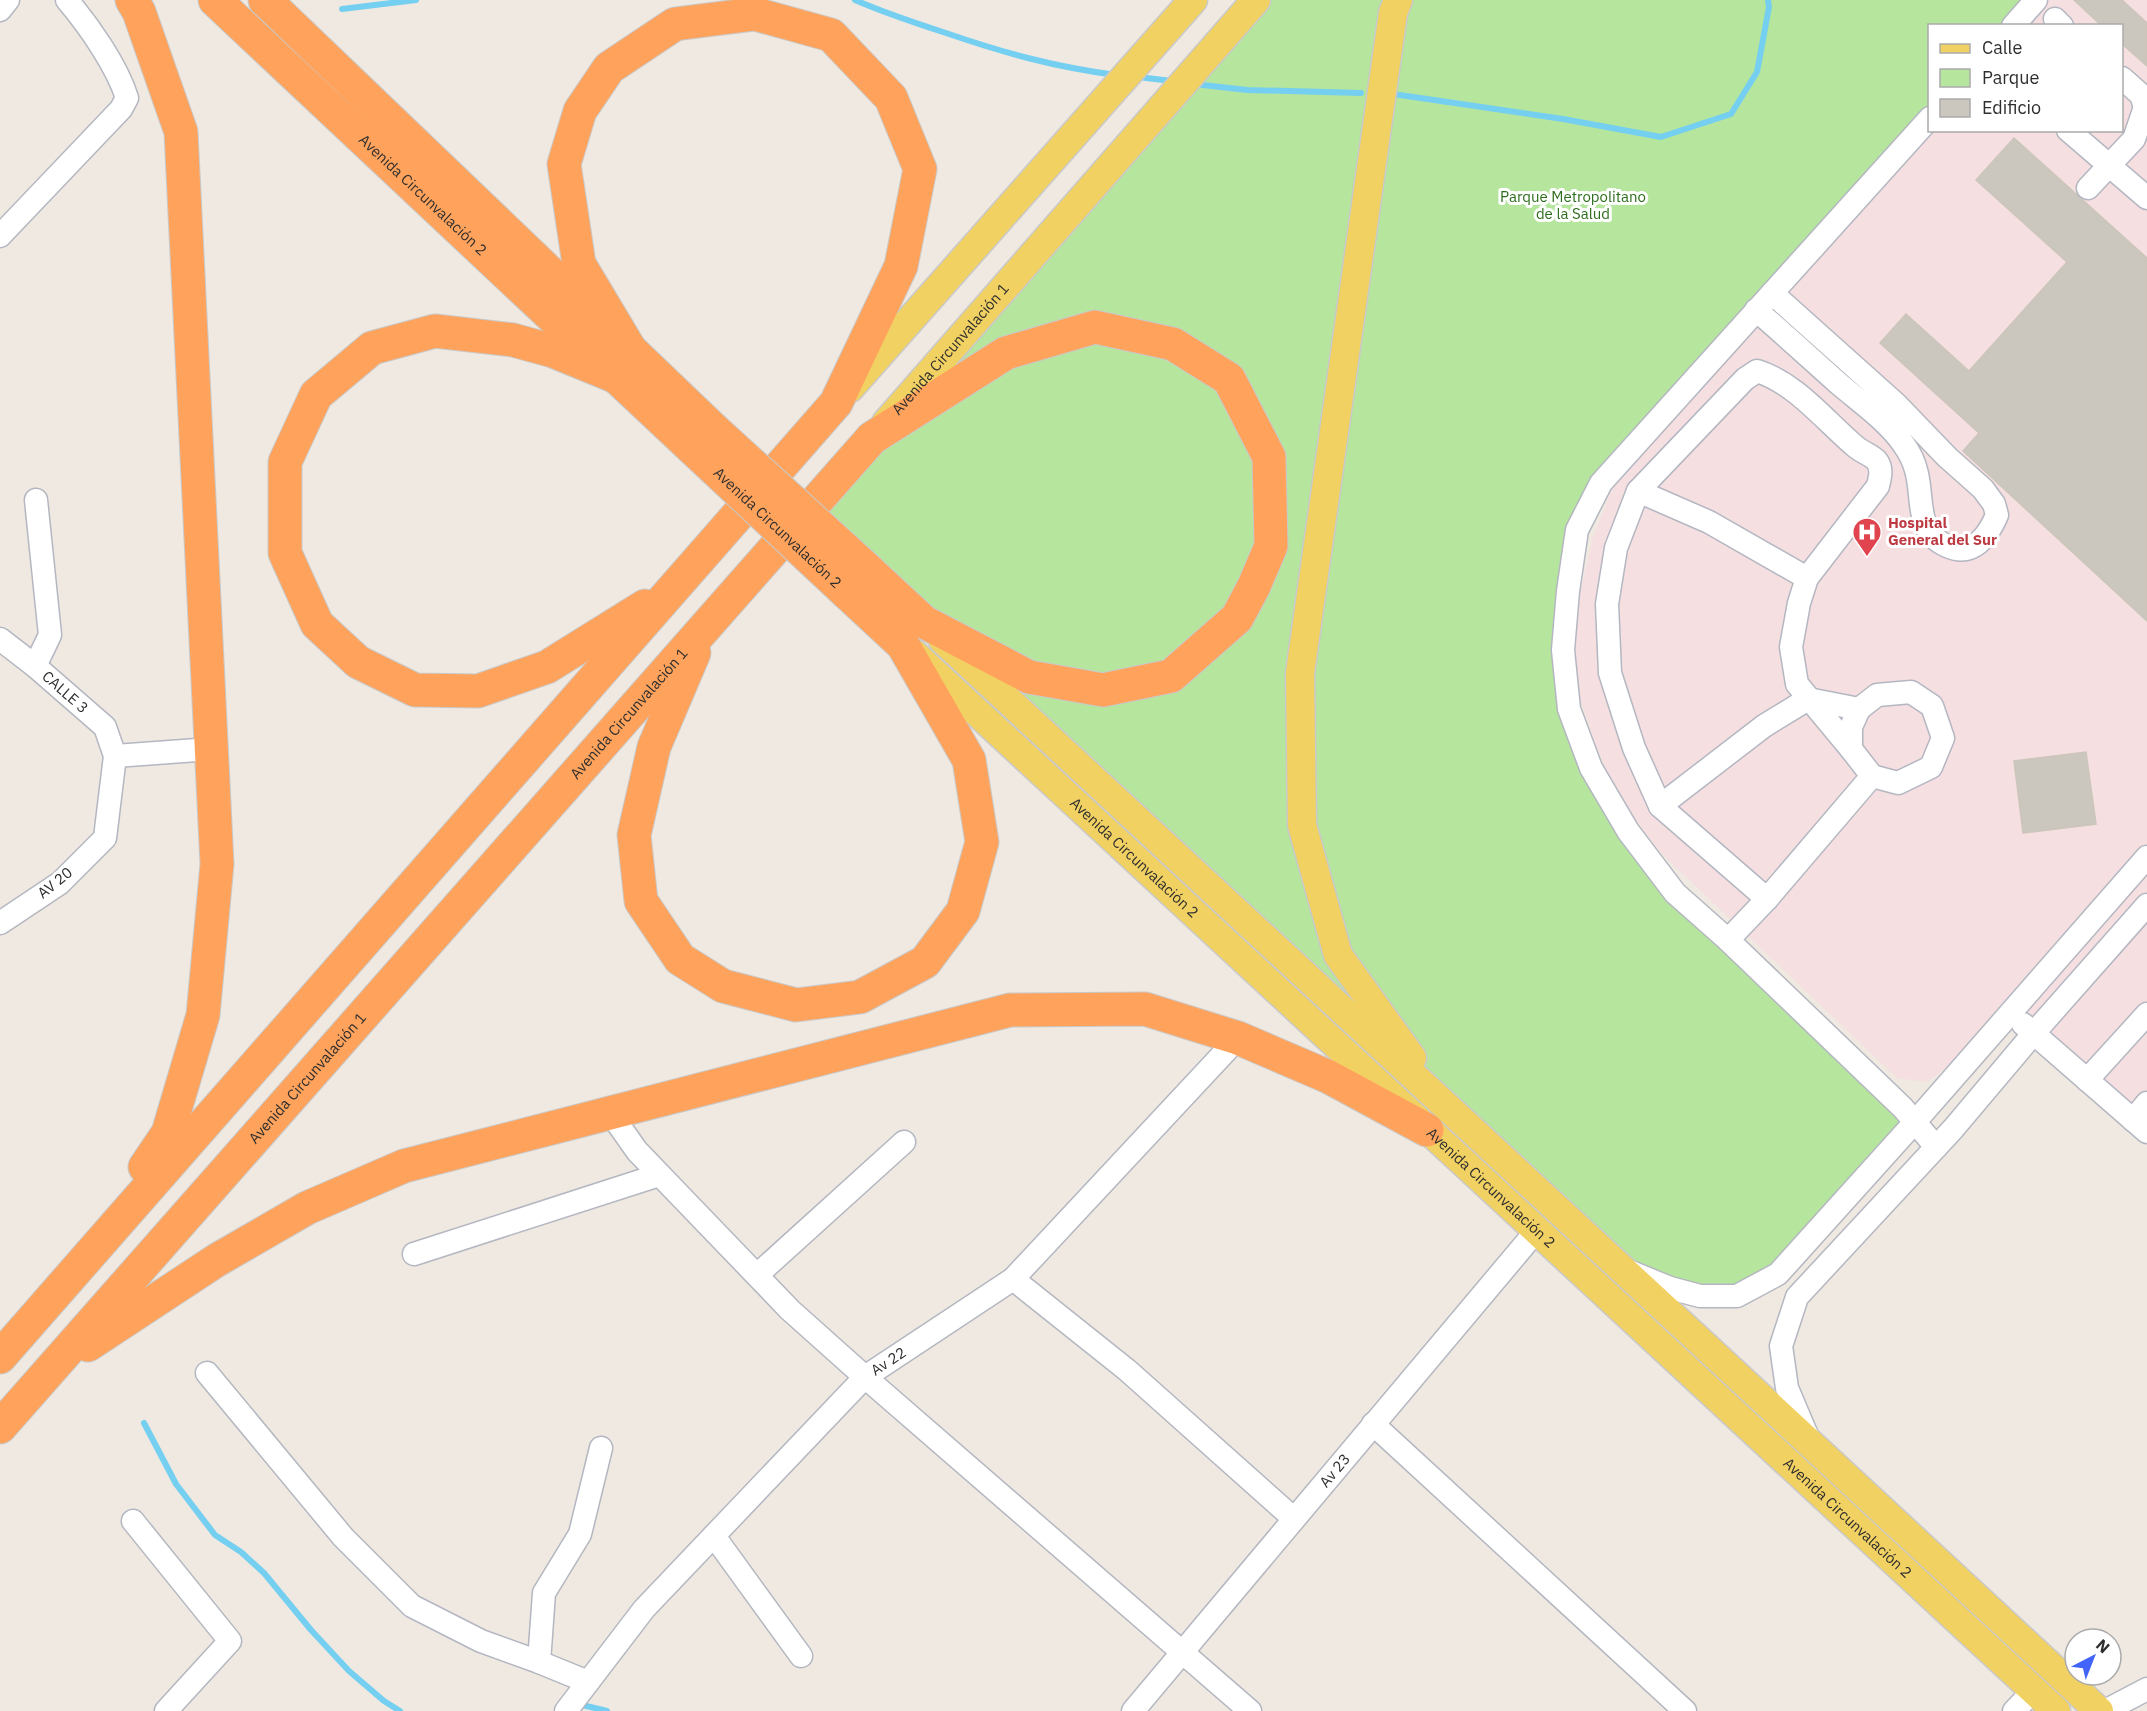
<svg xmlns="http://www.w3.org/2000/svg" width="2147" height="1711" viewBox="0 0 2147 1711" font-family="'IBM Plex Sans',sans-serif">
	<rect width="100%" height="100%" fill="#efe9e1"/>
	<path fill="#f5dfe0" d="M2036,0H2147V1117L2014,999L1957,1060L1927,1082L1897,1078L1664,856L1644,832L1628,809L1602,762L1580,699L1576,670V612L1593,537L1610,494L1630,463L1930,130H2122V26L2013,25Z"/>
	<path fill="#b6e59e" d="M1256,0H2036L2013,25L1930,26L1929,118L1601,483L1577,530L1569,709L1628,831L1914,1123L1778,1274L1737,1296L1621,1269L805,513Z"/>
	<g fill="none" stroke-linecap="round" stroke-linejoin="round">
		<path stroke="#75cff0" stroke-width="6" d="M855,0C885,13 915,23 946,33C1004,53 1055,67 1116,75
			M342,9L416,0
			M1138,77L1172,81
			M1194,84L1247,90L1361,93
			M1393,94L1563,119L1661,137L1731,114L1757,72L1769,7L1768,0
			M144,1423L176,1484L215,1535L241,1552L264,1573L311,1630L349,1671L384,1701L400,1711
			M578,1704L607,1711"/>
	</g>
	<path fill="#cbc7bf" stroke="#cbc5ba" stroke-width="1.5" d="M2074,0H2122L2147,23V66L2121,43V26H2102Z
		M2014,138L2147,258V621L1963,451L1979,433L1880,343L1906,314L1969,371L2067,262L1976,180Z
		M2086,752L2096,824L2023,833L2014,761Z"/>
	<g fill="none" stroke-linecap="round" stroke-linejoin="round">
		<g stroke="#b4b7c1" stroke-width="25">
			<g id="minor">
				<path d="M0,10L8,0"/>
				<path d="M2055,19L2062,26"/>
				<path d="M2013,26L2036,0"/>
				<path d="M1930,118L1601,483L1577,530L1568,591L1563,650L1569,709L1591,768L1628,831L1675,893L1728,940L1903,1108L1936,1147"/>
				<path d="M2068,130L2147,198"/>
				<path d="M2088,188L2134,139L2144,110V104L2141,95L2122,78"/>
				<path d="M0,236L121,109L127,98C117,66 89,26 67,0"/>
				<path d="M1756,310C1784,334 1811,359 1838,383C1860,402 1888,421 1904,445C1909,452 1914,462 1916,470C1924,496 1914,532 1947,546C1973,558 1988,536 1997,515L1994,504L1983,489L1947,457L1896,404L1772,293"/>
				<path d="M1638,491L1709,522L1807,578"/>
				<path id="s1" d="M0,639L35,666L105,727L115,756L105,838L60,883L0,923"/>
				<path d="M35,666L50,635L36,500"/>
				<path d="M1911,692L1932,706L1943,738L1931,767L1898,783L1872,776L1851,749V727L1859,709L1877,695Z"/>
				<path d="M115,756L211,749"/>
				<path d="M1660,806L1764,726L1808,699L1859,709"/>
				<path d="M1767,899L1660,806L1634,748L1610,673L1607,604L1616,548L1638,491L1745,379L1757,371C1796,383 1826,422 1856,447C1862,452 1871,455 1876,460C1883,468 1880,477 1878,486L1807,578L1799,603L1791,647L1797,684L1851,749"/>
				<path d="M1728,940L1767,899L1872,776"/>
				<path d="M2023,1024L2147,1132"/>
				<path d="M2087,1080L2147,1014"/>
				<path d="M611,1114L637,1151L790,1310L865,1377L1250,1711"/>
				<path d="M2133,1120L2147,1103"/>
				<path d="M414,1254L659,1175"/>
				<path d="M1631,1272L1670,1288L1700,1296H1737L1778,1274L1914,1123L2147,857"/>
				<path d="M757,1275L904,1142"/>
				<path d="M1013,1279L1127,1370L1293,1518"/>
				<path d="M207,1373L343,1537L412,1606L481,1641L539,1662"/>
				<path d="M1373,1424L1685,1711"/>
				<path d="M1809,1440L1787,1388L1781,1346L1797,1297L1953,1129L2033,1034L2147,905"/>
				<path d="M133,1521L230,1641L166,1711"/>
				<path d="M714,1536L801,1656"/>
				<path d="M588,1682L539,1662L544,1593L580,1534L601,1448"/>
				<path id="s2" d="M566,1711L644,1609L865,1377L1013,1279L1238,1038"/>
				<path id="s3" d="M1133,1711L1537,1230"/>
				<path d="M2014,1711L2034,1690"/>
				<path d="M2105,1711L2147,1689"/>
			</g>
		</g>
		<g stroke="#c9c9c9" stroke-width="31">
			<g id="major">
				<path d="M1398,0L1393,13L1300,673L1302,825L1338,955L1412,1058"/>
				<path d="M850,388L1193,0"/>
				<path id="s4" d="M886,423L1256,0"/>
				<path d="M943,640L2099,1711"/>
				<path id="s5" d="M914,654L2056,1711"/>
			</g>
		</g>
		<g stroke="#c9c9c9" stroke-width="35">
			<g id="highway">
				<path d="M132,0L139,12L181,132L217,864L203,1015L168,1133L145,1167"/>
				<path id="s6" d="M215,0L692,448"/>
				<path d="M265,0L712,428"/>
				<path d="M614,376L553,351L513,340L435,331L372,348L316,395L285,462V553L317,624L358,662L415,690L478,691L547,667L645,606"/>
				<path d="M694,653L654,747L634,835L641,901L680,959L723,986L796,1005L860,997L925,962L963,911L982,842L969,760L903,645L847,593"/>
				<path d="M88,1345L217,1260L307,1208L404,1166L1010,1010L1145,1009L1238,1038L1329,1077L1427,1130"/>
				<path d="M0,1357L836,403L901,266L920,169L891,98L831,35L755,14L675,24L609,68L580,111L564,164L579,264L631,351"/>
				<path id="s7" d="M0,1427L872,438L1006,353L1095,327L1173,344L1229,379L1269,457L1271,546L1254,586L1237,618L1171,676L1103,690L1029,677L924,622L869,571"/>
			</g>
		</g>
		<use href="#minor" stroke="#fff" stroke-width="22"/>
		<use href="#major" stroke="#f2d163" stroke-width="28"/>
		<use href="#highway" stroke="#ffa35c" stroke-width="33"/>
		<g stroke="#c9c9c9" stroke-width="35" stroke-linecap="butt">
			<g id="highway-bridge">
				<path d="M712,428L869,571"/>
				<path id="s8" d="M692,448L847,593"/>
			</g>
		</g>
		<use href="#highway-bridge" stroke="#ffa35c" stroke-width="33"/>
	</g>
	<defs>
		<g id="hospital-pin" transform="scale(1.5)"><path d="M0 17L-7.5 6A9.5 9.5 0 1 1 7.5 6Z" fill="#e0444e" stroke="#fff"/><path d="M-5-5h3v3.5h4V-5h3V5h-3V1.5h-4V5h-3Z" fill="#fff"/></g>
	</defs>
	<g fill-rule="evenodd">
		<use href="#hospital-pin" x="1867" y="532"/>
	</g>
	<g text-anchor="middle" stroke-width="6" stroke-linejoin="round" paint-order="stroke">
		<g font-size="15" fill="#2e2e2e" stroke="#fff">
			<text dy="5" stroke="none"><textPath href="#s6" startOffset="285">Avenida Circunvalación 2</textPath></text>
			<text dy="5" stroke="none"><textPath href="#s4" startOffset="98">Avenida Circunvalación 1</textPath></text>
			<text dy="5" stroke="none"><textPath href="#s8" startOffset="117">Avenida Circunvalación 2</textPath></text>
			<text dy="5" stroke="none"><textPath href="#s1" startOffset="84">CALLE 3</textPath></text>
			<text dy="5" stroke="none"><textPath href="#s7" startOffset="951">Avenida Circunvalación 1</textPath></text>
			<text dy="5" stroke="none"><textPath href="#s5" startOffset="300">Avenida Circunvalación 2</textPath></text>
			<text transform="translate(55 883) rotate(-39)" y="5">AV 20</text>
			<text dy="5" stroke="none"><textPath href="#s7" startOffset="465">Avenida Circunvalación 1</textPath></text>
			<text dy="5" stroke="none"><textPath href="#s5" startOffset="786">Avenida Circunvalación 2</textPath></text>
			<text dy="5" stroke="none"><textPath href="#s2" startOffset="477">Av 22</textPath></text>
			<text dy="5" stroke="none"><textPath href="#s3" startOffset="314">Av 23</textPath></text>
			<text dy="5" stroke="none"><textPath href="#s5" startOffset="1272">Avenida Circunvalación 2</textPath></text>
		</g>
		<g font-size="15" fill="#2c6e1b" stroke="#fff">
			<text x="1573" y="202">Parque Metropolitano<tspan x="1573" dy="17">de la Salud</tspan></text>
		</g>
		<g font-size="15" font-weight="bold" fill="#be3a42" stroke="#fff" text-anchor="start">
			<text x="1888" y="528">Hospital<tspan x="1888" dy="17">General del Sur</tspan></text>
		</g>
	</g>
	<rect x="1928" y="24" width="195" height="108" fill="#ffffff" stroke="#ababab" stroke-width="1.5"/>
	<rect x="1940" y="44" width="30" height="9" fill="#f2d163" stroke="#ababab" stroke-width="1.5"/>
	<text x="1982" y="54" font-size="18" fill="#2e2e2e">Calle</text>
	<rect x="1940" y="69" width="30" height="18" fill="#b6e59e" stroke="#ababab" stroke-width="1.5"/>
	<text x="1982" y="84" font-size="18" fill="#2e2e2e">Parque</text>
	<rect x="1940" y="99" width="30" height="18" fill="#cbc7bf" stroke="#ababab" stroke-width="1.5"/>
	<text x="1982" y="114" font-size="18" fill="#2e2e2e">Edificio</text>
	<g transform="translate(2093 1657) rotate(42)"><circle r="28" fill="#ffffff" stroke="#ababab" stroke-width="1.5"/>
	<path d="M0-4.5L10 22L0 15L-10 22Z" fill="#4264fb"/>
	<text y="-9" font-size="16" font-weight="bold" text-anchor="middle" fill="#2e2e2e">N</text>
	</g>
</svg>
